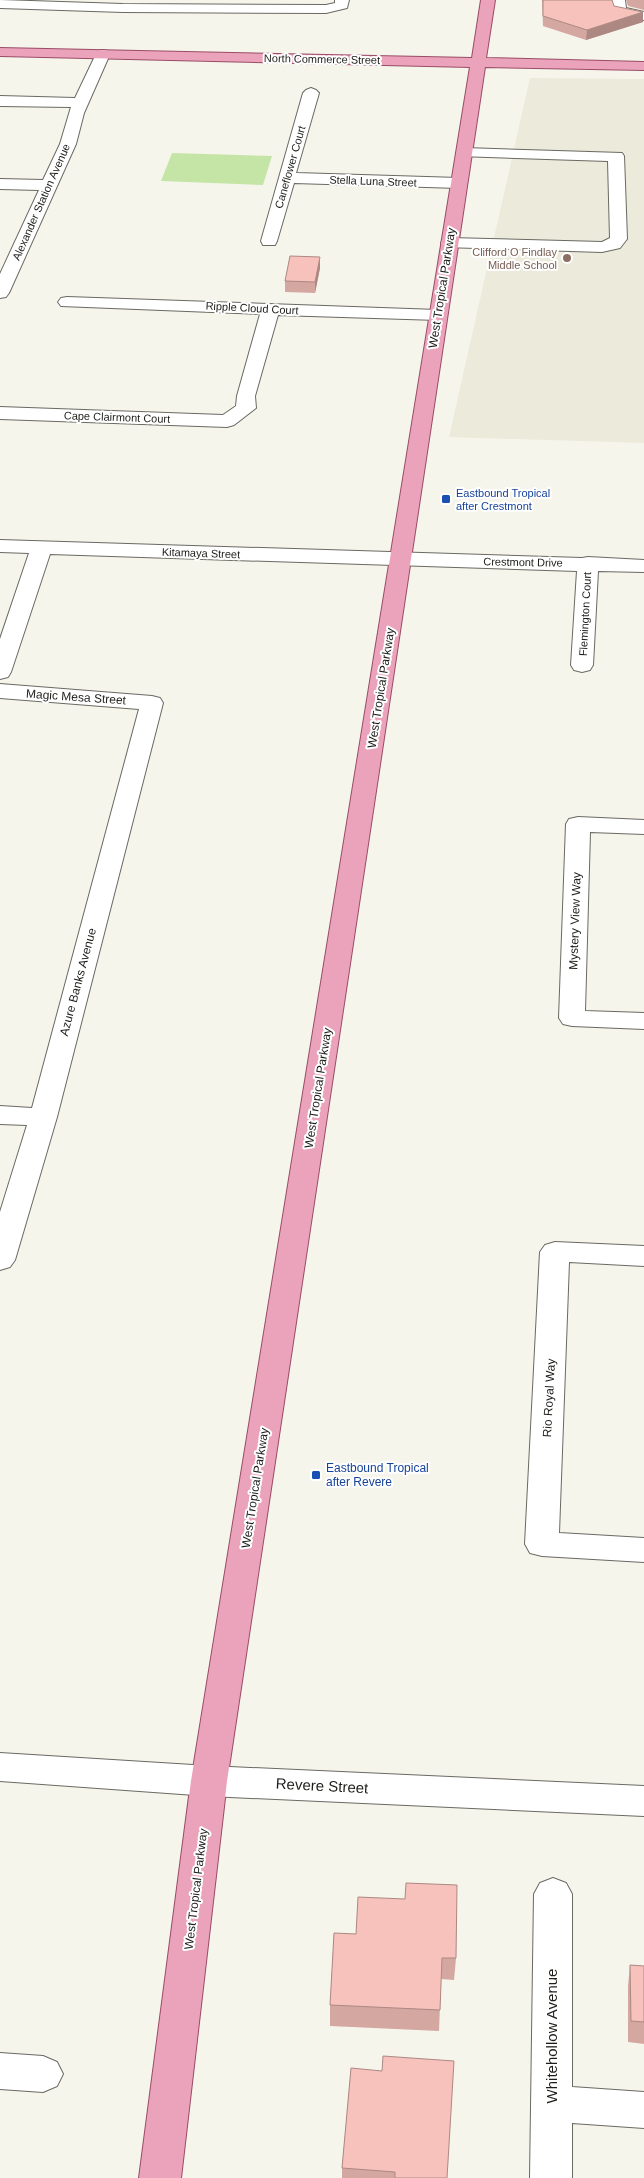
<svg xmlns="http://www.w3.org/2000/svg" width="644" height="2178" viewBox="0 0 644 2178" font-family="Helvetica,sans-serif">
	<rect width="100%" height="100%" fill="#f6f5ec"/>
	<path fill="#eceada" d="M530,78L644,79V443L449,437Z"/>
	<path fill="#c5e5a6" d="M172,153L272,156L263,185L161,181Z"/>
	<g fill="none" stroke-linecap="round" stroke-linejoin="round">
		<g stroke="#6a6962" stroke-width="2">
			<path id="minor" d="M0,0L123,4L326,5L335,3V0H349L347,8L326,13L123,12L0,8Z
				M611,0H625L626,8L644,12V20L614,14Z
				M103,50L108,51L110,54L84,113L76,144L9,293L6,297L0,298V274L39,190L0,189V179L43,180L60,144L71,107L0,106V96L75,98L96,54L98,51Z
				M311,88L316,90L319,93L296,173L459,178L465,180L467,183L465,186L459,188L294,183L277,241L275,245H263L261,241L303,93L306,90Z
				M464,148L622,153L624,156L627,239L620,248L602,252L443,247L441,243L443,239L449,238L602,242L610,238L608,161L458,156L456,153L458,150Z
				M67,297L438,310L444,311L447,315L444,319L438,320L278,315L255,396L256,408L234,425L227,427L0,419V407L223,415L236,406L237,396L260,314L61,306L58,302L61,298Z
				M0,540L582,558L588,557L644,560V572L598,571L593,665L590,670L582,672L574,670L571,665L577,571L50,554L11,672L8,677L0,679V639L29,553L0,552Z
				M0,684L152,696L160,698L163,703L57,1117L15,1260L10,1267L0,1270V1212L27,1125L0,1124V1106L32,1108L139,709L0,698Z
				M578,817L644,820V834L590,832L585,1011L644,1013V1029L572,1026L563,1024L559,1018L566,824L569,819Z
				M555,1242L644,1246V1266L569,1262L559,1533L644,1538V1562L542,1556L530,1553L525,1544L540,1252L545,1245Z
				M0,1753L209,1766L644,1786V1816L209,1796L0,1781Z
				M553,1878L566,1883L572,1894V2087L644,2092V2128L572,2123V2178H530L534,1894L540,1883Z
				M0,2053L43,2056L57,2062L63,2074L57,2086L43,2092L0,2089Z"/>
		</g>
		<g stroke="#9a4c65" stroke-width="2">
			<path id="major" d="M481,0H495L486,58L644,62V70L485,67L227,1781L181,2178H139L191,1781L470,67L0,56V48L472,58Z"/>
		</g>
		<use href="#minor" fill="#fff" fill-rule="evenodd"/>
		<use href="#major" fill="#eba3bb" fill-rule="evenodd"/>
	</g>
	<path fill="#d4a7a1" d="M542,0H612L614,6L643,22L586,40L543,26Z
		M626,0H644V10L628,6Z
		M320,268L315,293L285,292V281Z
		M334,1933L456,1958L454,1980L441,1979L439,2031L330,2026V2005Z
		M630,1965L644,1966V2044L628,2042V1986Z
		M351,2068L447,2178H342V2168Z"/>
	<path fill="#ad8883" d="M643,12V22L586,40L587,30Z
		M320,257V268L315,293V282Z"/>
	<path fill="#f7c2bb" stroke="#ad8883" d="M543,0H612L614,6L643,12L587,30L543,16Z
		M290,256L320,257L315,282L285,281Z
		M406,1883L457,1885L456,1958H442L440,2010L330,2005L334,1933L356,1934L358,1897L405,1899Z
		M630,1965L644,1966V2022L631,2021Z
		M383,2056L454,2061L447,2178H395V2172L342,2168L351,2068L382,2071Z"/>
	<circle fill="#8d6e63" stroke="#fff" stroke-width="2" cx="567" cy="258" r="5"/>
	<g fill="#1a4fb4" stroke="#fff" stroke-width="2">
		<rect x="441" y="494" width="10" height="10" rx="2.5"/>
		<rect x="311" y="1470" width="10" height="10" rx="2.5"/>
	</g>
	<g text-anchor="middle" stroke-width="4" stroke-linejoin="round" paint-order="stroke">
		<g font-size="11" fill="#1d1d1a" stroke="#fff">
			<text transform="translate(322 59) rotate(1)" y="4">North Commerce Street</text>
			<text transform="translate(290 167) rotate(-74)" y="4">Caneflower Court</text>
			<text transform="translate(373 181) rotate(2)" y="4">Stella Luna Street</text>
			<text transform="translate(41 202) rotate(-66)" y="4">Alexander Station Avenue</text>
			<text transform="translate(252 308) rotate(3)" y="4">Ripple Cloud Court</text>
			<text transform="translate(117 417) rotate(2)" y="4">Cape Clairmont Court</text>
			<text transform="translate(201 553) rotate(2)" y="4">Kitamaya Street</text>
			<text transform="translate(523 562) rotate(1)" y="4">Crestmont Drive</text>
			<text transform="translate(585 614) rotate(-87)" y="4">Flemington Court</text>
		</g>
		<g font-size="11" fill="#785e54" stroke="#fff" text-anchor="end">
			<text x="557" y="256">Clifford O Findlay<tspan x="557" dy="13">Middle School</tspan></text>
		</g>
		<g font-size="11" fill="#164399" stroke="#fff" text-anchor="start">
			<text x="456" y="497">Eastbound Tropical<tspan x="456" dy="13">after Crestmont</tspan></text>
		</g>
		<g font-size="12" fill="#1d1d1a" stroke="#fff">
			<text transform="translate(442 288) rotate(-81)" y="4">West Tropical Parkway</text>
			<text transform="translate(381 688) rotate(-81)" y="4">West Tropical Parkway</text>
			<text transform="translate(76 697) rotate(4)" y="4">Magic Mesa Street</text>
			<text transform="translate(575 921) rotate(-88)" y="4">Mystery View Way</text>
			<text transform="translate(78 982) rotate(-75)" y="4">Azure Banks Avenue</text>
			<text transform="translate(318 1088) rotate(-81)" y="4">West Tropical Parkway</text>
			<text transform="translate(549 1398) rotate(-87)" y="4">Rio Royal Way</text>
			<text transform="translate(255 1488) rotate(-81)" y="4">West Tropical Parkway</text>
			<text transform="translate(196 1889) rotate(-83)" y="4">West Tropical Parkway</text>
		</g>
		<g font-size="12" fill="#164399" stroke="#fff" text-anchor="start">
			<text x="326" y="1472">Eastbound Tropical<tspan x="326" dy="14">after Revere</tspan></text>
		</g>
		<g font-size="15" fill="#1d1d1a" stroke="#fff">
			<text transform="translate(322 1786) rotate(3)" y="5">Revere Street</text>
			<text transform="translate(552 2036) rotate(-90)" y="5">Whitehollow Avenue</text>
		</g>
	</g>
</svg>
